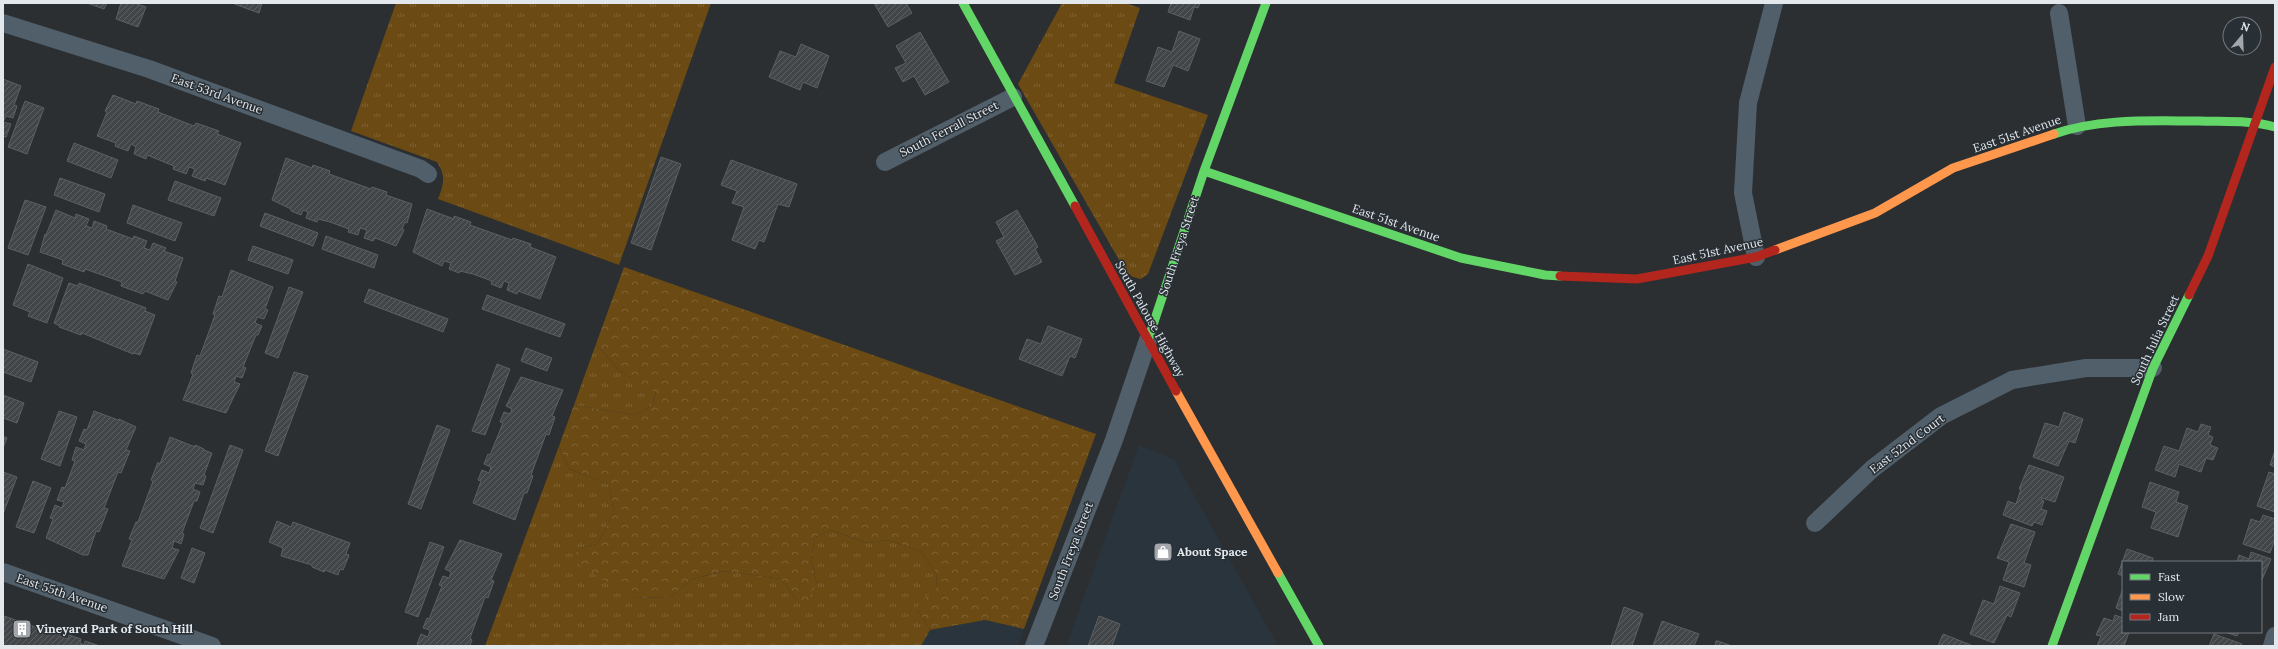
<svg xmlns="http://www.w3.org/2000/svg" width="2278" height="649" viewBox="0 0 2278 649" font-family="Lora,serif">
	<defs>
		<pattern id="grass-tufts" width="24" height="20" patternUnits="userSpaceOnUse"><rect width="24" height="20" fill="#6b4a13"/><path d="M3 7l-1-3M5 7V3M7 7l1-3M15 17l-1-3M17 17v-4M19 17l1-3" fill="none" stroke="#806436"/></pattern>
		<pattern id="forest-crowns" width="20" height="18" patternUnits="userSpaceOnUse"><rect width="20" height="18" fill="#6b4a13"/><path d="M2 6a3 3 0 1 1 6 0M12 15a3 3 0 1 1 6 0" fill="none" stroke="#806436"/></pattern>
		<pattern id="building-hatch" width="6" height="6" patternUnits="userSpaceOnUse"><rect width="6" height="6" fill="#434649"/><path d="M-1 1l2-2M0 6l6-6M5 7l2-2" fill="none" stroke="#5e6163"/></pattern>
	</defs>
	<rect width="100%" height="100%" fill="#2b2f32"/>
	<path fill="#29343d" d="M1139,445L1174,459L1278,646H1066Z
		M985,620L1024,629L1018,646H921L930,630Z"/>
	<path fill="url(#grass-tufts)" d="M396,3H711L619,265L438,199C444,184 446,176 437,162L351,131Z
		M1062,3H1125L1140,8L1114,83L1208,115L1148,274L1141,279L1133,277L1126,272L1018,84Z
		M596,344L620,371L656,392L652,406L635,415L574,405Z
		M559,446L569,469L609,484L614,513L597,544L581,548L619,588L634,598L671,597L692,579L726,571L781,579L796,599L817,584L811,560L815,537L831,530L867,543L888,540L920,551L936,573L937,587L924,599L917,609L930,630L921,646H485Z"/>
	<path fill="url(#forest-crowns)" d="M624,267L1096,434L1024,629L985,620L930,630L917,609L923,599L937,587L936,573L920,551L888,540L867,543L831,530L815,537L811,560L817,584L808,601L796,599L781,579L725,571L692,579L671,597L634,598L582,567L572,557L581,548L597,544L614,513L609,484L569,469L559,446L574,405L635,415L652,406L656,393L620,371L596,344Z"/>
	<path fill="url(#building-hatch)" stroke="#5c6063" d="M87,3H107L104,9Z
		M121,3H134L146,7L138,27L116,19Z
		M232,3H262L259,13Z
		M874,3H906L912,13L888,27Z
		M1171,3H1200L1198,8L1194,7L1190,20L1168,12Z
		M1179,31L1200,39L1188,71L1173,65L1164,87L1146,81L1158,47L1172,52Z
		M920,32L949,82L925,95L914,76L903,82L895,68L906,63L896,46Z
		M801,44L829,56L817,88L803,82L800,90L769,77L780,51L796,57Z
		M3,79L21,86L14,105L17,106L13,118L6,116L3,122L11,124L6,137L3,136Z
		M113,95L136,104L137,101L159,109L158,112L194,126L196,123L219,131L217,134L241,143L225,185L206,178L205,181L192,176L195,169L189,167L186,174L173,169L174,166L147,155L146,159L134,154L136,147L131,144L128,151L115,146L116,143L97,136L107,112L105,111Z
		M25,101L44,108L27,154L8,147Z
		M74,143L118,160L111,178L67,161Z
		M661,157L681,164L651,250L631,243Z
		M286,158L312,168L313,165L330,171L329,174L371,189L372,187L387,192L386,195L412,204L407,223L405,222L402,229L404,230L396,246L375,238L373,241L364,238L367,230L360,228L358,235L348,232L349,229L330,222L318,219L317,222L306,218L308,212L303,210L301,215L291,211V209L272,200Z
		M731,160L797,184L789,207L778,204L764,242L759,240L755,249L732,240L744,207L732,203L737,191L721,185Z
		M60,178L105,194L99,212L54,195Z
		M175,181L221,198L214,216L168,200Z
		M25,200L46,207L28,255L8,248Z
		M133,205L182,223L175,241L127,223Z
		M427,209L454,219V216L471,222L470,225L512,240L513,238L531,244L530,247L556,257L540,299L518,291L517,294L507,290L509,283L504,281L501,288L491,284L492,281L473,274L460,271L459,273L449,269L451,263L444,261L442,266L413,252Z
		M56,210L75,218L76,214L89,219L86,226L92,228L94,221L107,226L106,229L133,239L134,236L147,241L144,248L150,250L153,243L166,248L164,251L183,258L175,281L177,282L168,300L145,291L143,294L121,286L122,282L85,269L84,272L62,264L63,260L40,252L45,234L46,235Z
		M1017,210L1038,247L1035,249L1042,262L1015,275L996,241L1004,237L996,222Z
		M265,213L318,233L313,246L260,226Z
		M326,236L378,255L374,268L322,249Z
		M253,246L293,260L288,274L248,260Z
		M28,264L63,278L47,323L28,316L30,312L13,305Z
		M231,270L273,287L265,309L268,310L264,319L257,317L255,323L262,326L258,335H256L243,367L246,368L242,378L236,376L234,382L240,384L226,413L183,400L193,374L191,373L197,355L200,356L215,315L213,314L219,296L222,297Z
		M69,283L78,286L79,283L146,308L145,311L155,315L140,355L134,353L133,354L82,333L81,335L59,327L60,326L54,323Z
		M289,287L303,292L278,358L265,353Z
		M369,289L448,319L443,332L364,302Z
		M487,295L565,324L560,337L482,309Z
		M1048,326L1082,339L1075,358L1070,356L1062,376L1019,359L1027,339L1041,344Z
		M526,348L552,358L547,371L521,361Z
		M3,349L38,362L31,382L3,372Z
		M497,364L510,369L485,435L472,431Z
		M294,372L308,376L278,456L265,451Z
		M521,377L563,390L552,416L555,417L549,435L546,434L531,475L533,476L527,493H524L515,520L473,503L481,481L478,480L482,470L489,473L491,467L484,464L488,454L490,455L503,423L500,422L504,412L510,414L512,409L506,406Z
		M3,395L24,403L17,423L3,418Z
		M59,411L77,417L60,466L41,459Z
		M94,411L118,420L119,419L136,427L126,450L130,451L121,473L118,472L104,508L108,509L99,532L96,531L88,555H83L46,538L53,519L50,518L55,505L62,508L64,502L57,500L62,487L65,488L75,461L72,460L76,447L84,450L86,444L79,441L84,429L87,430Z
		M2064,412L2083,419L2075,443L2069,441L2058,466L2033,457L2045,423L2059,427Z
		M2201,424L2211,427L2208,435L2213,437L2210,445L2218,448L2213,460L2206,458L2201,472L2179,464L2175,477L2155,470L2164,446L2179,451L2187,428L2198,432Z
		M437,425L450,430L421,509L408,504Z
		M3,436L7,438L3,448Z
		M170,437L195,447V445L204,449V450L212,453L204,475L206,476L203,485L195,483L193,489L200,492L197,501H194L182,533L184,534L181,544L174,541L172,548L179,550L164,579L122,566L132,540L129,539L136,522H138L153,481L151,480L158,462L160,464Z
		M230,445L243,450L213,533L200,528Z
		M2275,450V467L2270,465Z
		M2029,465L2064,477L2055,502L2042,498L2041,500L2044,501L2041,509L2047,511L2042,525L2034,522L2032,526L2003,515L2008,501L2016,504L2021,489H2019Z
		M3,472L17,477L3,514Z
		M2269,472L2275,474V512L2257,506Z
		M33,481L51,488L34,533L16,527Z
		M2150,482L2179,492L2176,502L2188,506L2178,537L2151,528L2156,512L2142,507Z
		M2263,515L2275,519V539L2270,553L2243,544L2251,519L2260,522Z
		M277,521L291,527L293,522L350,543L346,554L349,555L348,558L343,570L340,569L338,575L325,570L324,572L312,567V565L281,556L283,548L269,542Z
		M2011,524L2035,532L2024,563L2031,565L2024,587L2003,580L2009,562L1997,558Z
		M460,540L502,554L491,580L494,581L488,598L485,597L470,638L472,640L470,646H419L417,644L421,634L428,637L430,630L423,628L427,618L429,619L442,586L439,585L443,576L449,578L451,572L445,569Z
		M430,542L444,547L418,617L405,612Z
		M192,548L205,553L194,583L181,578Z
		M2127,549L2153,558L2152,562H2123V576L2118,574Z
		M2251,552L2271,559L2261,582V562H2237L2239,555L2249,559Z
		M2000,586L2020,593L2011,617L2007,615L1994,643L1970,634L1983,600L1994,604Z
		M2123,588V611L2116,608Z
		M1624,607L1643,614L1632,646H1611Z
		M2115,615L2123,618V632H2129L2124,646H2095H2097L2101,636L2096,635L2104,618L2113,621Z
		M4,616L47,631L49,627L61,632L59,636L68,639L69,635L81,639L80,643L84,645L85,641L97,645L3,646Z
		M1099,616L1120,624L1112,646H1088Z
		M1662,621L1699,634L1694,646H1653Z
		M2225,632H2239L2237,636Z
		M1943,634L1971,645V646H1938Z
		M2214,634L2242,644L2241,646H2209Z
		M1716,641H1718L1732,646H1715Z"/>
	<g fill="none" stroke-linecap="round" stroke-linejoin="round">
		<path stroke="#505f6a" stroke-width="18" d="M2059,13L2077,126
			M3,23L149,69L421,169L428,174
			M885,162L1013,97
			M1756,257L1743,193L1748,103L1774,3
			M1815,523L1872,469L1941,416L2012,380L2086,368H2153
			M3,572L212,646
			M1034,646L1114,440L1148,340
			M2272,646L2275,636"/>
		<path stroke="#63d668" stroke-width="9" d="M963,3L1075,206
			M2054,134C2100,118 2151,121 2199,121C2225,122 2250,120 2275,127
			M1204,171L1461,258L1545,275L1560,276
			M1148,340L1204,171L1266,3
			M1278,573L1319,646
			M2052,646L2153,368L2189,295"/>
		<path stroke="#ff974d" stroke-width="9" d="M1775,250L1875,213L1953,168L2054,134
			M1176,391L1278,573"/>
		<path stroke="#b3261e" stroke-width="9" d="M1075,206L1176,391
			M1560,276L1637,279L1756,257L1775,250
			M2189,295L2208,256L2275,67"/>
	</g>
	<defs>
		<g id="shop-square" transform="scale(1)"><rect x="-9" y="-9" width="18" height="18" rx="4" fill="#a3a7ab" stroke="#282f35"/><path d="M-5-2.5h2.3a2.7 3.5 0 0 1 5.4 0H5L5.5 6h-11ZM-1.5-2.5h3a1.5 2.3 0 0 0-3 0Z" fill="#fff"/></g>
		<g id="building-square" transform="scale(1)"><rect x="-9" y="-9" width="18" height="18" rx="4" fill="#a3a7ab" stroke="#282f35"/><path d="M-4-6H4V6H1V3H-1V6H-4ZM-2.5-4.3h1.7v1.8h-1.7ZM.8-4.3h1.7v1.8H.8ZM-2.5-1h1.7V.8h-1.7ZM.8-1h1.7V.8H.8Z" fill="#fff"/></g>
	</defs>
	<g fill-rule="evenodd">
		<use href="#shop-square" x="1163" y="552"/>
		<use href="#building-square" x="22" y="629"/>
	</g>
	<g text-anchor="middle" stroke-width="3" stroke-linejoin="round" paint-order="stroke">
		<g font-size="12" fill="#e3e8ec" stroke="#282f35">
			<text transform="translate(217 94) rotate(20)" y="4">East 53rd Avenue</text>
			<text transform="translate(949 129) rotate(-27)" y="4">South Ferrall Street</text>
			<text transform="translate(2017 134) rotate(-19)" y="4">East 51st Avenue</text>
			<text transform="translate(1396 223) rotate(19)" y="4">East 51st Avenue</text>
			<text transform="translate(1179 246) rotate(-72)" y="4">South Freya Street</text>
			<text transform="translate(1718 251) rotate(-12)" y="4">East 51st Avenue</text>
			<text transform="translate(1150 319) rotate(61)" y="4">South Palouse Highway</text>
			<text transform="translate(2155 340) rotate(-65)" y="4">South Julia Street</text>
			<text transform="translate(1907 444) rotate(-37)" y="4">East 52nd Court</text>
			<text transform="translate(1071 551) rotate(-69)" y="4">South Freya Street</text>
			<text transform="translate(62 593) rotate(19)" y="4">East 55th Avenue</text>
		</g>
		<g font-size="12" font-weight="bold" fill="#e3e8ec" stroke="#282f35" text-anchor="start">
			<text x="1177" y="556">About Space</text>
			<text x="36" y="633">Vineyard Park of South Hill</text>
		</g>
	</g>
	<rect width="2278" height="649" fill="none" stroke="#e3e8ec" stroke-width="8"/>
	<rect x="2122" y="561" width="140" height="72" fill="#282f35" stroke="#73797e"/>
	<rect x="2130" y="574" width="20" height="6" fill="#63d668" stroke="#73797e"/>
	<text x="2158" y="581" font-size="12" fill="#e3e8ec">Fast</text>
	<rect x="2130" y="594" width="20" height="6" fill="#ff974d" stroke="#73797e"/>
	<text x="2158" y="601" font-size="12" fill="#e3e8ec">Slow</text>
	<rect x="2130" y="614" width="20" height="6" fill="#b3261e" stroke="#73797e"/>
	<text x="2158" y="621" font-size="12" fill="#e3e8ec">Jam</text>
	<g transform="translate(2242 36) rotate(19)"><circle r="19" fill="#282f35" stroke="#73797e"/>
	<path d="M0-3L7 15L0 10L-7 15Z" fill="#a3a7ab"/>
	<text y="-6" font-size="11" font-weight="bold" text-anchor="middle" fill="#e3e8ec">N</text>
	</g>
</svg>
